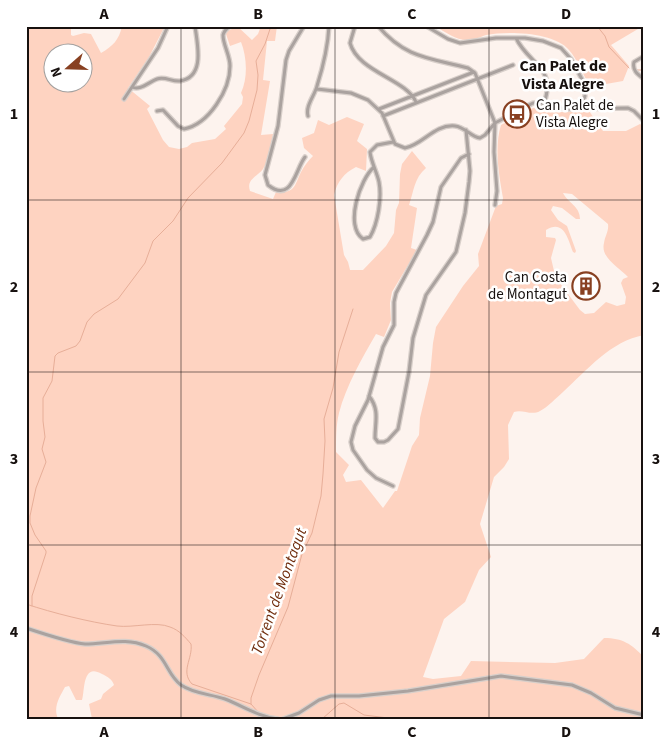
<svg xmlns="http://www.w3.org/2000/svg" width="670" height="745" viewBox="0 0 670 745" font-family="'Source Sans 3',sans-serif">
	<rect width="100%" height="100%" fill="#fdf3ee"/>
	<path fill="#fed3c1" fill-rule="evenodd" d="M26,26H71V35L73,36L84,33L91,34L101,53C113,46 119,40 122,26H165L149,57L128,88L150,106L147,109L163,140L169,147L179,149L187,147L192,143L215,139L226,129L224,126L242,104L243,97L241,93C248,78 247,57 241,42L230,46L226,34L228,31L237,26L252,40L258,34L261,26H277L275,41H267L263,80L270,81L261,135L273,134C271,143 268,162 263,169C257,177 246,179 250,191L273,199L276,192C295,193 294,187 301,172C304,166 308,161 313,156L304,148L302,138L314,133L318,120L329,125L347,117L364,124L357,141L367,149L366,171L356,167C344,173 337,182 334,195L344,255L348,262L350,270H363L386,246L394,233L396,210L399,203L400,174L402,164L412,151L426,168C414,178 414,191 409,205L417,208L411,248L417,250L392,292L390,303L391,320L384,337L376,334C362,358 346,386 339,413C336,425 336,439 336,452L349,465L343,475L346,482L361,480L383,508L395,491H397L412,446L419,435L420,418L430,376L433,343L436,327L463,286L479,266L478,254L496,206L502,204L503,198C499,175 494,148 501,125L533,108L562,112L589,111L603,131H626L640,124L644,127V335C611,341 587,370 563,392C556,398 548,407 540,411C531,416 523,409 514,412L508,425L509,459L504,467L494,477L480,524L491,557L479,570L465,602L444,619L423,677L433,679L461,676L471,661L555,663L584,659L604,638C623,638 631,644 644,657V719H92L89,704L101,699L103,694L114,685C112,679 108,677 102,674C82,662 85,691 82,700H76L69,686L65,687C59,698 53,707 58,719H26ZM52,52H82V82H52ZM563,193L572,194L608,224C609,231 605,236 604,243C600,258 620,268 628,277L623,279L621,283L626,297L625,304L617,306L606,302L594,313L585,314L580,310L562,286L554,271L551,258L556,240L555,238L546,237V230C564,219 568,239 573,252L575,253L576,251L567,226L558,220L551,210L553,206L562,208L576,219H580C580,206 568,203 563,193Z
		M435,26H643L611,45L629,66L623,81L606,84L588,83C582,72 577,59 569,50C554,32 507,31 486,35C480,37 474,40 467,40C456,40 445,32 435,26Z"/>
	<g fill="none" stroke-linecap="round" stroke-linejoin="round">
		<path stroke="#e7ae98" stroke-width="1" d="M597,26L605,36L609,47L629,68
			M637,70H644
			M26,604C53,613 89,622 117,626C133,628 156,621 170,627C179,630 185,637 191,644C193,659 180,671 192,684L251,704L259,713
			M32,606V596L46,553V551L35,535L30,523V516L36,488L46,462L42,449L45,437L43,421V398L52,381L55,356L58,353L76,346L80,341L87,322L94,314L118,299L145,263L153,241L173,221L188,198L222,163L244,133L249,121L257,90L258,75L256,61L265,44L271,26
			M251,704V698L259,675L288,607L302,554L312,533L321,496L323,474L325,441L324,419L333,388L339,352L353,309
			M322,719L339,704L344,703L364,715L396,719"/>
		<g stroke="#d8cfca" stroke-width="5.5">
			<path id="minor" d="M304,26L289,51L286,60L278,126L265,175L268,185C292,204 295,170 305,157
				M355,26L350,43C358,72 406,79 416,102
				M378,26C406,59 431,58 468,68L475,73L495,123L494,152L497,191L495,205
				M426,26L448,39L460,43L496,38H525L543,41L561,48L571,59L584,83L585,96L580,109
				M516,38C528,64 557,67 544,103
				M644,56L634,62C632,70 637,74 644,79
				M132,87C140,91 149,82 157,79C165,76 172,82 180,81C206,77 197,43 195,26
				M317,89L351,93L368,100L382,113L395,144L405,148C423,145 434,124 455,126C465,127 471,137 480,138L485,135L495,123L533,103H542L565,109L628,108L634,111L644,121
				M124,99L158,48L168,26
				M379,109L474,72
				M157,111L163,110L178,126L184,129C209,124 230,90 230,66C230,55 223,45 223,35C224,31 226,29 230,26
				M308,116C305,106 315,95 317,86C323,67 328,46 329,26
				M383,116L513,65
				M374,167C360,179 344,226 363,239L370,237C378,223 382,198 379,182C377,172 371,162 370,152L377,145L393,142
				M369,396C380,410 375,422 375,438L378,442H384L388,440L398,429L409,372L413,338L426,295L456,252L465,213L469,182L470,171L466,130
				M393,486L376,478L367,470L353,450L351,442L355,426L368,400L383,347L394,325V302L396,293L427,235L433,222L441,187L461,158L469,154
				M26,628C41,633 71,643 85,644C106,644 126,637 146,646C167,655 166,674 181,685C194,694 211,694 225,699C243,706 259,717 278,719
				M283,719L299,713L319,700L331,696H359L408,691L501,676L572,685L591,693L615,708L644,715"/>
		</g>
		<use href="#minor" stroke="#aaa29f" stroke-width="3"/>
	</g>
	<path fill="none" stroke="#17110f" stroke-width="1" stroke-opacity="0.55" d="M181,26V719M335,26V719M489,26V719M26,200H644M26,372H644M26,545H644"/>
	<defs>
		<g id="bus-ring" transform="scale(1.4375)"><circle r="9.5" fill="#fff" stroke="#884021" stroke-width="1.5"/><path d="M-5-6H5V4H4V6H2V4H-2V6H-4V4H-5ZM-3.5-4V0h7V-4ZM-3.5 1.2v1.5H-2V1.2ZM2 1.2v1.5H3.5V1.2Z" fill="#884021"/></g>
		<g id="building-ring" transform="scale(1.4375)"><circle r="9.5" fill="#fff" stroke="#884021" stroke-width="1.5"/><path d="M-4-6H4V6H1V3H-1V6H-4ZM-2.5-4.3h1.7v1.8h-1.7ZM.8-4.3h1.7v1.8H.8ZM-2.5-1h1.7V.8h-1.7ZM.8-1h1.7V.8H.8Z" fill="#884021"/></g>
	</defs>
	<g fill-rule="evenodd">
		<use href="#bus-ring" x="517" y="114"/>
		<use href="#building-ring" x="586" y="286"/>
	</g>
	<g text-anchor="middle" stroke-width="5" stroke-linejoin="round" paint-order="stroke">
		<g font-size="15" fill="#17110f" stroke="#fff" text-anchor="start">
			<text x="536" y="110">Can Palet de<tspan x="536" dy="17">Vista Alegre</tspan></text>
			<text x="567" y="282" text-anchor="end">Can Costa<tspan x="567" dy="17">de Montagut</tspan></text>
		</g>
		<g font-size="16" font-weight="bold" fill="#17110f" stroke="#fff">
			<text x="563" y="71">Can Palet de<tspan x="563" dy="18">Vista Alegre</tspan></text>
		</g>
		<g font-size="16" font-style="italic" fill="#702d0d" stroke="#fff">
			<text transform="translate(278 591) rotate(-70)" y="6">Torrent de Montagut</text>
		</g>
	</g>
	<rect width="670" height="745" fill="none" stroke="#ffffff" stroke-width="55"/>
	<g transform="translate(68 68) rotate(250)"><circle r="24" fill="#ffffff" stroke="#a2a09f"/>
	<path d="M0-4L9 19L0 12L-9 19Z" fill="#884021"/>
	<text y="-8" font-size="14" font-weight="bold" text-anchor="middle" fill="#17110f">N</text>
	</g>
	<rect x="28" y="28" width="614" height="690" fill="none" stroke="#17110f" stroke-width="2"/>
	<g font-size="16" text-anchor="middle" font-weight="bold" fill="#17110f">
		<text x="104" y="19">A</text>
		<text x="258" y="19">B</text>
		<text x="412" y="19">C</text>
		<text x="566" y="19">D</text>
		<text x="14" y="119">1</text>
		<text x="656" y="119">1</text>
		<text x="14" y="292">2</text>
		<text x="656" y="292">2</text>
		<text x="14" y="464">3</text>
		<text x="656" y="464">3</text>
		<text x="14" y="637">4</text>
		<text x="656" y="637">4</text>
		<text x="104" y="737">A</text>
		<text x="258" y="737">B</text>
		<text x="412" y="737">C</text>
		<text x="566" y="737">D</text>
	</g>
</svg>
